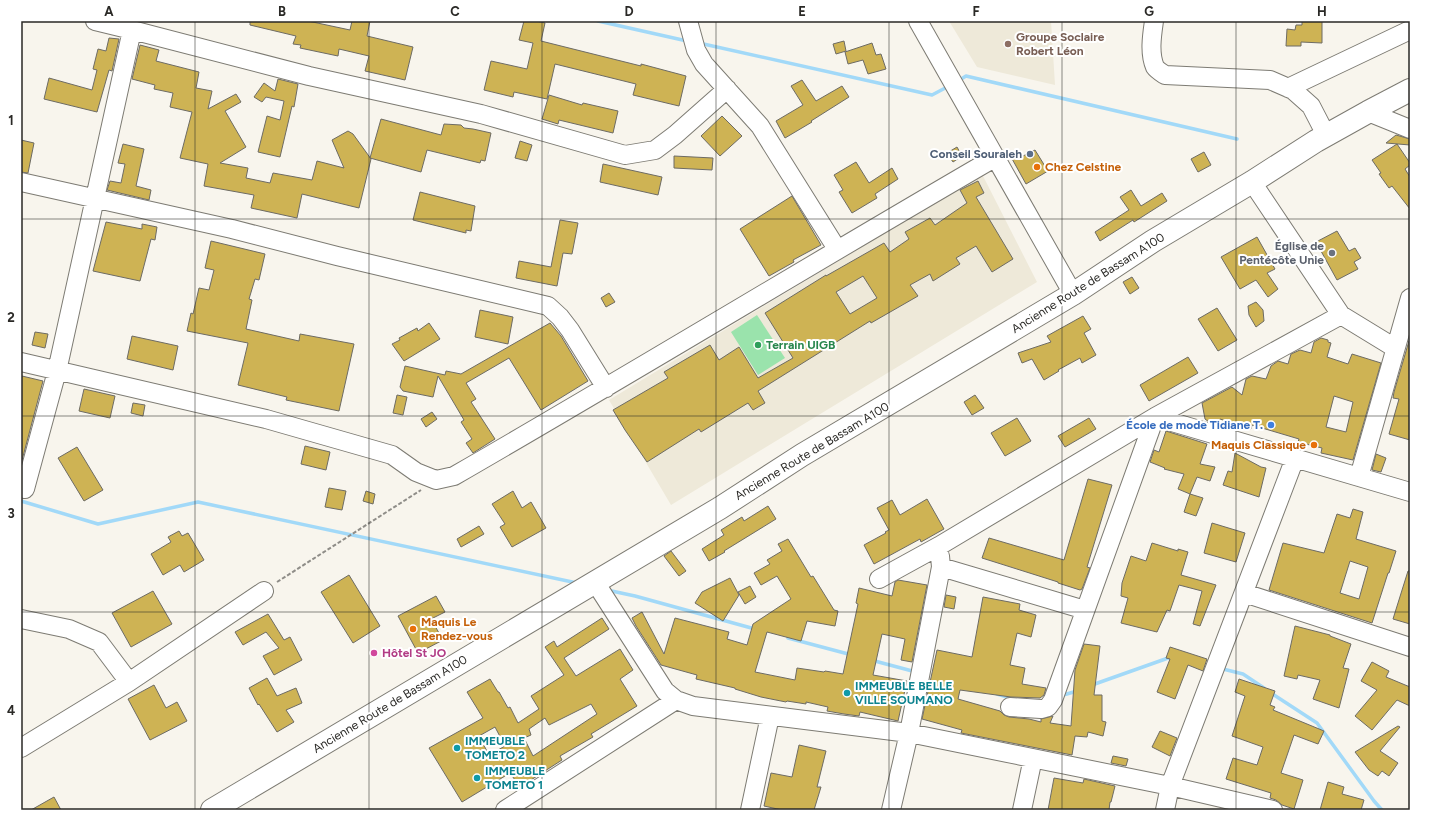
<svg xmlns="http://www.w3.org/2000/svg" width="1431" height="831" viewBox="0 0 1431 831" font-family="Figtree,sans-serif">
	<rect width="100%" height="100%" fill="#f8f5ed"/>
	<path fill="#eee9d9" d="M949,21H1051L1055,85L977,67Z
		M982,174L1037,282L671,505L609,400Z"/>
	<path fill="#9ae3ac" d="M757,315L785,358L758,375L731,332Z"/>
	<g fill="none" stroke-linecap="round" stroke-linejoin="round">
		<path stroke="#a2d9f8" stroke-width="3.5" d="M598,21L687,41
			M699,43L932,95L949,86
			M958,81L966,76L1237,139
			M21,501L98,524L198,502L577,583
			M607,590L635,596L755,629
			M788,638L852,655
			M871,660L916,672
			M1219,668L1243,674L1264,688
			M1092,685L1171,657
			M1271,693L1317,723L1374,801L1382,810
			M997,694L1014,699
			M1060,696L1077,691"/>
	</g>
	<path fill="#ceb354" stroke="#6d6b64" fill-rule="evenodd" d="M250,21H308L350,30L352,21H370L367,36L413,47L405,80L365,71L369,56L339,49L338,56L300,48L301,45L293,44L296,36L250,25Z
		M524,21H536L545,23L541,41L641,66V64L686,76L679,106L633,95L636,84L555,64L547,99L514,92L513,97L484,90L491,61L527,69L533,43L519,40Z
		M1302,21H1322V43L1301,42V46H1286L1287,29L1295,30L1296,25H1302Z
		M109,38L119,39L112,71L109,70L97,112L44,99L49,78L92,90L97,70L93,69L98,49L106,51Z
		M844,41L846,51L836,54L833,44Z
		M872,43L876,55L881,54L886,69L868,74L863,60L848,64L845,52Z
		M140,45L159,50L156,61L199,72L196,88L212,91L208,109L236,94L241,102L225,111L246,147L220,163L248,168L246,178L270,183L273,173L312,180L317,161L344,168L332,140L348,131L353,134L371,159L359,208L302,194L297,218L251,208L254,195L204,186L208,164L180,158L192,112L170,107L173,93L154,89L155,85L132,79Z
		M278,79L298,84L294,107L292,106L280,157L258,152L267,116L280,120L284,101L266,97L262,102L254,97L264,83L275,91Z
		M802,80L816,101L842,86L849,97L811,121L812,122L785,138L776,121L803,105L791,86Z
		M549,95L582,105L583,103L618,111L613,133L559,120L558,124L542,119Z
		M722,116L742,136L720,156L701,136Z
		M381,119L441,135L444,124L461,125L464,128L473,129L491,133L485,161L481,160L480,163L427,150L421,172L370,158Z
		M1396,135L1410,139V145L1386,143Z
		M21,140L34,143L28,173L21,172Z
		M520,141L532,145L527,161L515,158Z
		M123,144L144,149L136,186L151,190L149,200L107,190L110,181L121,183L125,164L118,163Z
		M1397,144L1410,163V165L1405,169L1410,177V209L1392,186L1389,188L1379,174L1381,173L1372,160Z
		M957,147L962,156L953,162L947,153Z
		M1035,150L1048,171L1026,184L1011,157L1021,151L1023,156Z
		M1204,152L1211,165L1198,172L1191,159Z
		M674,156L713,158L712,170L674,168Z
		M856,162L869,183L892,168L898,179L875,194L877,198L852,213L839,192L843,190L834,175Z
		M603,164L662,177L658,195L600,182Z
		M978,181L984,193L976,197L1013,259L992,272L976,246L956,258L960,264L933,281L930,274L910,285L918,296L871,323L870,321L758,391L765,403L753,410L748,403L701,432L699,429L647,462L625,430L613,410L668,378L664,372L710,345L719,360L739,347L758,378L793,358L765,313L826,275V276L884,243L890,252L909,239L905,232L930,218L935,225L967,203L960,190ZM863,276L877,298L850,314L836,292Z
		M1131,190L1141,206L1162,193L1167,201L1134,222L1133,220L1100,241L1095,232L1129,210L1120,197Z
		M420,192L475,206L471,231L466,230V233L413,220Z
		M792,196L821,245L793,260L794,262L769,276L740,229Z
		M560,220L578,223L572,254L563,253L557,286L516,278L519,261L551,267Z
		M106,222L142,229V224L157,227L155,240L151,239L140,281L93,271Z
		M1337,231L1349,251L1355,248L1361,258L1354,262L1358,269L1337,280L1316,242Z
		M1257,237L1275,269L1267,273L1278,289L1268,297L1256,280L1240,289L1221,257Z
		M211,241L265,254L259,280L255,279L249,299L252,300L246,329L299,341L300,334L354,344L339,411L286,400L287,397L238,385L248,343L187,331L191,313L193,314L199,288L209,290L214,270L205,268Z
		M1132,277L1139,288L1130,294L1123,282Z
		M609,293L615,302L606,307L601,298Z
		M1256,302L1263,310L1264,321L1256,327L1249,315L1248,306Z
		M1217,308L1237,340L1218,351L1198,319Z
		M480,310L513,317L508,344L475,337Z
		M1083,316L1091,329L1084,333L1096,355L1082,363L1080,358L1058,370L1059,371L1044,380L1032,359L1022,363L1018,353L1051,342L1047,336Z
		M429,323L440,339L404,361L392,344L400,340L399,338L417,328L418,331Z
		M550,323L561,336L588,381L541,410L509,358L466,383L476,399L471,402L495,439L473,453L466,443L472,439L461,422L464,420L438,376L433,397L403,391L400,387L405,366L445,375L446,371L461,374Z
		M35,332L48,334L45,348L32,345Z
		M132,336L178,346L173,370L127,359Z
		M1321,338L1328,340V342L1331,343L1327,357L1348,364L1352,354L1381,363L1353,460L1321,453L1322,448L1298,442L1299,439L1252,425L1251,429L1220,419L1218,424H1216L1209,422L1205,419L1202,403L1232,387L1242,395L1246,379L1252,376L1266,379L1271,366L1278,361L1288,364L1291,354L1300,350L1311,353L1314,342ZM1334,396L1353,402L1346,432L1326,427Z
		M1409,341H1410V440L1389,434L1399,399L1393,398L1394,392Z
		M1188,357L1198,373L1149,401L1140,385Z
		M22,376L43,381L21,464V381Z
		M84,389L115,396L110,418L79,411Z
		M397,395L407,397L403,415L393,413Z
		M975,395L984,408L972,415L964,402Z
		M133,403L145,405L143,416L131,413Z
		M432,412L437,419L426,427L421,419Z
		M1017,418L1031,441L1005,456L991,433Z
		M1089,418L1096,429L1065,447L1058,436Z
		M1166,431L1207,444L1200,464L1215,467L1210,481L1197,477L1190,494L1178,489L1184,474L1164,469L1165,468L1150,462L1154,450L1159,452Z
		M305,446L330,452L326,470L301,464Z
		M77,447L103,490L84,501L58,458Z
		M1235,453L1261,467L1266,468L1259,497L1223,485L1228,471L1232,472Z
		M1376,454L1386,458L1381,472L1372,470Z
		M1088,479L1112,485L1087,567L1090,568L1082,589L1080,590L1058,583V582L982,558L989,538L1064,560Z
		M329,488L346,491L342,510L325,507Z
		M366,491L375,494L373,504L363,501Z
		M513,491L522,508L531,502L546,528L512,547L500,527L505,524L492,504Z
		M1190,494L1203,498L1196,516L1184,512Z
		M927,499L944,529L921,542L920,539L874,564L864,545L886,533L885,532L889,530L877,508L892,500L900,515Z
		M768,506L776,519L724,551L725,552L709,561L702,549L724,535L721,530L742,517L744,521Z
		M1353,509L1363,512L1356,539L1396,551L1389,573H1388L1372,623L1269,590L1283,543L1324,553L1337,514L1350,518ZM1350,561L1368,567L1359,599L1340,593Z
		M1212,523L1245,533L1236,562L1204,553Z
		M479,526L484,534L461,547L457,539Z
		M179,531L182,536L188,533L204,560L184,572L180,565L163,575L151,554L171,542L168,537Z
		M788,539L811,577L813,576L834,610L838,611L835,626L807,621L801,641L767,632L755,672L795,680L797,668L824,672L825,671L843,674L858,604L856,603L859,588L892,596L895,582L898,580L927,585L912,662L901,660L905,639L882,634L873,675L907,681L898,721L860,712L859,716L844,714L827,711L828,707L806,702V704L787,701L786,702L761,697L735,689V688L696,679L697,675L661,665L636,626L632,618L642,612L664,654L675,618L729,632L727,639L747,645L753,624L791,599L777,576L761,585L754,573L770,564L767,560L782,551L778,544Z
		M1152,543L1178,551V549L1188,552L1181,575L1216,585L1200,626L1193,624L1202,591L1179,585L1170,611L1167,610L1157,632L1121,623L1128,598L1121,596L1122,583L1131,556L1146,561Z
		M671,551L686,571L679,576L664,556Z
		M1408,571H1410V624L1393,619Z
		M349,575L380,626L353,643L321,592Z
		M730,578L739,595L723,621L695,603L702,592Z
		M750,586L756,597L745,604L738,592Z
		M153,591L172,624L131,647L112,613Z
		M946,595L956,597L954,609L944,607Z
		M436,596L445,612L431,619L443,640L418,653L398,616Z
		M983,597L1020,604L1019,610L1036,615L1031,637L1017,633L1010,665L1025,668L1022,684L1046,688L1044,695L1040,698L1011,697L960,690L958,699L1000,711L1004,715L1009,717L1029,719L1041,722V719L1053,716L1050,723L1071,726L1075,670L1084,644L1100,646L1094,695H1102V721L1106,722L1103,736L1088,732L1087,737L1075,736L1072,755L961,733L962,730L922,719L937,650L972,657Z
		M268,614L284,640L290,637L302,660L274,675L263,656L279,648L266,632L243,645L235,632Z
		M602,618L609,629L564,658L576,676L620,649L633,670L620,679L637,706L591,734L593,737L560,756L562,760L520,787L510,773L462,802L429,748L483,718L467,692L490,679L498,692H499L508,708L510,707L518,723L539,709L531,696L564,675L545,647L554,641L557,647ZM591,704L597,714L533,756L524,738L531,735L529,729L545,718L549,725ZM495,727L505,746L489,755L479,736Z
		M1295,626L1330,635V636L1351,644L1343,668L1349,669L1339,708L1313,699L1320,680L1298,675L1297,679L1284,676Z
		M1170,647L1207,659L1203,671L1188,665L1175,699L1157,692L1170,659L1166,658Z
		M1372,662L1389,671L1386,677L1410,687V706L1397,700L1372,730L1355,716L1377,690L1361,681Z
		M267,678L277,696L296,688L302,703L286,710L294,722L277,732L259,704L258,705L249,688Z
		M1239,679L1275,691L1270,705L1275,707L1273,710L1324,731L1318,744L1294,735L1281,773L1303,780L1294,809L1282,805L1276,800L1270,798L1271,793L1226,779L1233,758L1257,765L1263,747L1232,736L1245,696L1235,692Z
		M154,685L166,708L177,702L187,721L150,740L128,699Z
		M1398,726L1400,727L1380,751L1398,763L1389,776L1382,771L1378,776L1369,770L1355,752Z
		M1160,731L1177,738L1170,756L1152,747Z
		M799,745L826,751L817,787H821L814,810H782L764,806L771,773L792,777Z
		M1113,756L1128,759L1126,766L1111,763Z
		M1054,778L1083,783L1084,779L1115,786L1111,802H1110L1109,810H1048Z
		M1328,782L1344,787L1342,794L1364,800L1361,810H1320Z
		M54,797L61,810H31Z"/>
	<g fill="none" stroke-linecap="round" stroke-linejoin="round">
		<g stroke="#7d7b73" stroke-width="20">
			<path id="minor" d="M95,21L132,30L309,76L481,114L625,155L655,150L675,135L727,89
				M688,21L696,50L704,64L760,126L837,249
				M918,21L1073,294
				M1154,21C1152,35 1149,53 1155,67C1157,70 1162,73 1165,75L1270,80L1293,90L1311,106L1326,135
				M1288,88L1410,30
				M1368,112L1410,129
				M21,182L232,229L337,256L548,306L560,317L570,330L606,388
				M1252,182L1341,315L1395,348
				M21,362L266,419L392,455L416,472L436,480L454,476C636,371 815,262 996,157
				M1359,477L1410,298
				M25,489L57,371L132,30
				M940,556L941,567L1085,610
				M879,579L939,546L1155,417L1341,315
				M595,582L665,691L676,700L693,706L909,733L1170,786L1273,810
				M1244,593L1410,647
				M21,619L69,629L99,642L129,682
				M1010,707L1041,709L1048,707L1053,700L1155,417L1410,492
				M21,748L129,682L264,591
				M505,810L676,700
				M750,810L770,716
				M891,810L909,733L941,567
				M1022,810L1033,758
				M1165,810L1170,786L1295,458"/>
		</g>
		<g stroke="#7d7b73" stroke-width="24">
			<path id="major" d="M212,810L720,508L802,455L1073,294L1153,241L1252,182L1316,141L1368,112L1410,90"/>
		</g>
		<path stroke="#8f8d88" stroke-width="2" stroke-dasharray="4 2" stroke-linecap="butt" d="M277,582L421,490"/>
		<use href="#minor" stroke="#fff" stroke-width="18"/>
		<use href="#major" stroke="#fff" stroke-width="22"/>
	</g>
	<path fill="none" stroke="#2a2926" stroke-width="1" stroke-opacity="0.55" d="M195,21V810M369,21V810M542,21V810M716,21V810M889,21V810M1062,21V810M1236,21V810M21,219H1410M21,416H1410M21,612H1410"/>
	<circle fill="#8d6e63" stroke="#fff" stroke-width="1.5" cx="1008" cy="44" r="4"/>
	<circle fill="#5c6f8a" stroke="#fff" stroke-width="1.5" cx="1030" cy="154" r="4"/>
	<g fill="#e8710a" stroke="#fff" stroke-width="1.5">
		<circle cx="1037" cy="167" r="4"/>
		<circle cx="1314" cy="445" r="4"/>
		<circle cx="413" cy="629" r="4"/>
	</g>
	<circle fill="#6b7280" stroke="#fff" stroke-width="1.5" cx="1332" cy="253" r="4"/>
	<circle fill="#2e9e5b" stroke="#fff" stroke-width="1.5" cx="758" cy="345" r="4"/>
	<circle fill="#3f7fe0" stroke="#fff" stroke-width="1.5" cx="1271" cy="425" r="4"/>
	<circle fill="#d1479c" stroke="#fff" stroke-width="1.5" cx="374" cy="653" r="4"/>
	<g fill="#0f9aa8" stroke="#fff" stroke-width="1.5">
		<circle cx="847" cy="693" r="4"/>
		<circle cx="457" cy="748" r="4"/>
		<circle cx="477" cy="778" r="4"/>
	</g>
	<g text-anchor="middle" stroke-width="4" stroke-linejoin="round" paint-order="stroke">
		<g font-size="12" font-weight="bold" fill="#785e54" stroke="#fff" text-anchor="start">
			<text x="1016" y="41">Groupe Soclaire<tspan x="1016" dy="14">Robert Léon</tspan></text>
		</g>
		<g font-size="12" font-weight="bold" fill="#4e5e75" stroke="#fff" text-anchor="end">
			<text x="1022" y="158">Conseil Souraleh</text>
		</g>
		<g font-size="12" font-weight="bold" fill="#c56008" stroke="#fff" text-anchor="start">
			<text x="1045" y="171">Chez Celstine</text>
			<text x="1306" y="449" text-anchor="end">Maquis Classique</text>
			<text x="421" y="626">Maquis Le<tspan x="421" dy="14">Rendez-vous</tspan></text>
		</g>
		<g font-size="12" font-weight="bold" fill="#5b616d" stroke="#fff" text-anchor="end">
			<text x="1324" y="250">Église de<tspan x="1324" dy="14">Pentécôte Unie</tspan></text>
		</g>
		<g font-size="12" fill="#2a2926" stroke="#fff">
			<text transform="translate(1088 283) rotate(-32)" y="4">Ancienne Route de Bassam A100</text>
			<text transform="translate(812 451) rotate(-31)" y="4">Ancienne Route de Bassam A100</text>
			<text transform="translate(390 704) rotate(-31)" y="4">Ancienne Route de Bassam A100</text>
		</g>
		<g font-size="12" font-weight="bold" fill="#27864d" stroke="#fff" text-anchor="start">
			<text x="766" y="349">Terrain UIGB</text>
		</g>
		<g font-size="12" font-weight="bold" fill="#366cbe" stroke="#fff" text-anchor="end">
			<text x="1263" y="429">École de mode Tidiane T.</text>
		</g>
		<g font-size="12" font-weight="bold" fill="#b23c85" stroke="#fff" text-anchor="start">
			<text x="382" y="657">Hôtel St JO</text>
		</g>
		<g font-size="12" font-weight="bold" fill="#0d838f" stroke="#fff" text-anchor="start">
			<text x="855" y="690">IMMEUBLE BELLE<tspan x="855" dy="14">VILLE SOUMANO</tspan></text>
			<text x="465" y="745">IMMEUBLE<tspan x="465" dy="14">TOMETO 2</tspan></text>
			<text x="485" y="775">IMMEUBLE<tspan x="485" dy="14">TOMETO 1</tspan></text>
		</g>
	</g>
	<rect width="1431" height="831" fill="none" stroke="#ffffff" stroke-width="44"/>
	<rect x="22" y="22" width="1387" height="787" fill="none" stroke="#2a2926" stroke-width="1.5"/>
	<g font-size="13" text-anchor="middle" font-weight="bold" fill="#2a2926">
		<text x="109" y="16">A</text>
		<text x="282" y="16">B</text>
		<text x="455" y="16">C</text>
		<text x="629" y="16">D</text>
		<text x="802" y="16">E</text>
		<text x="976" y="16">F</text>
		<text x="1149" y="16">G</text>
		<text x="1322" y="16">H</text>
		<text x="11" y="125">1</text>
		<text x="11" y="322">2</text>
		<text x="11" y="518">3</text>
		<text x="11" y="715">4</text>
	</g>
</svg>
